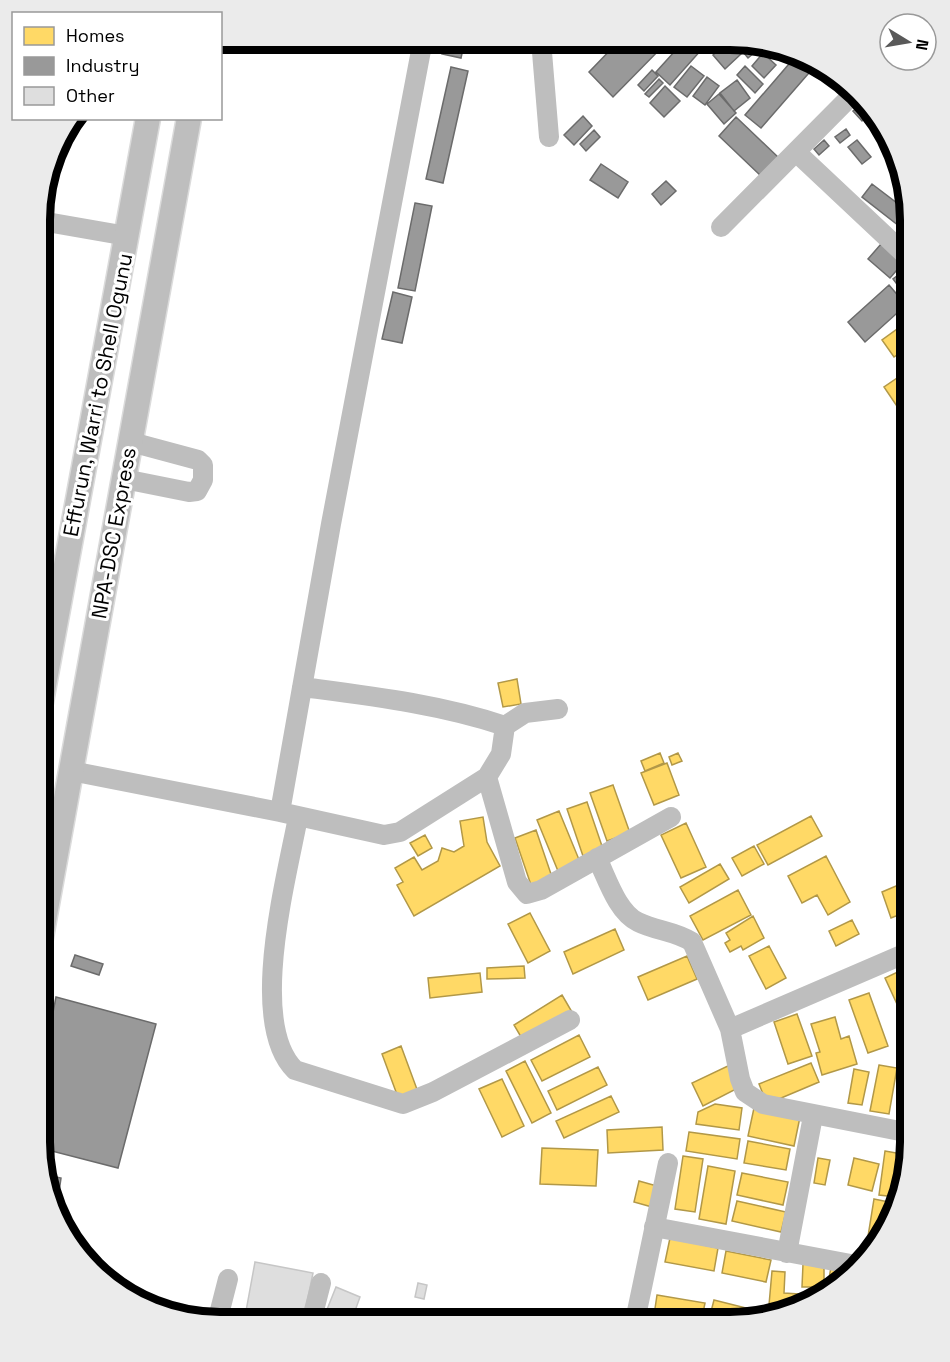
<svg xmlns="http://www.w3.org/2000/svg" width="950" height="1362" viewBox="0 0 950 1362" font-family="'Space Grotesk',sans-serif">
	<rect width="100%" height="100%" fill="#fff"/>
	<path fill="#ffd966" stroke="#b29847" stroke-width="1.5" d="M50,170H55L51,194L42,192Z
		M911,319V345L894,357L882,340Z
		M903,374L911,386V427L884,387Z
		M517,679L521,704L503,707L498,683Z
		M660,753L664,763L645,771L641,761Z
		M678,753L682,761L672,765L669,757Z
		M667,763L679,795L654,805L641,773Z
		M613,785L630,833L607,841L590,793Z
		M587,802L603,849L583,856L567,809Z
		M559,811L580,862L558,871L537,820Z
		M811,816L822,836L768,865L757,845Z
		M483,817L487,842L500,866L414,916L397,885L403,882L395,868L414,857L422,870L438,861L442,848L454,852L464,846L460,821Z
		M686,823L706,867L681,878L661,835Z
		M536,830L552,877L531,885L515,838Z
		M425,835L432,848L418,856L410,843Z
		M754,846L764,864L742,876L732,858Z
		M826,856L850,902L828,915L817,895L802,903L788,876Z
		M720,864L729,879L689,903L680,887Z
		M903,883L911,910L891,918L882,892Z
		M738,890L751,915L703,940L690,916Z
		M530,913L550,951L528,963L508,924Z
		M753,916L764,938L743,950L741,946L730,952L725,943L730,940L726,933Z
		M852,920L859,934L836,946L829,931Z
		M615,929L624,950L573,974L564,952Z
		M769,946L786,978L766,989L749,956Z
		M687,956L697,979L648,1000L638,977Z
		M524,966L525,978L487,979V968Z
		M908,967L911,973V1026L908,1028L885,978Z
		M480,973L482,992L430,998L428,978Z
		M869,993L888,1046L868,1053L849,1000Z
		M562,995L572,1012L524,1042L514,1025Z
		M797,1014L812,1056L788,1064L774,1022Z
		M835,1017L841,1039L849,1036L857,1064L822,1075L816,1053L820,1052L811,1024Z
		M579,1035L590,1057L542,1081L531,1060Z
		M401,1046L418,1092L399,1100L382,1054Z
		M525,1061L551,1113L532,1123L506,1071Z
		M811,1063L819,1082L767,1104L759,1084Z
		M732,1064L742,1086L703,1106L692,1083Z
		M879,1065L897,1068L889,1114L870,1111Z
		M598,1067L607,1085L557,1110L548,1091Z
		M854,1069L869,1072L862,1105L848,1103Z
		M502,1079L524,1126L502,1137L479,1089Z
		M611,1096L619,1112L564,1138L556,1121Z
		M715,1104L742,1108L739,1130L696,1124L698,1112Z
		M754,1108L800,1117L794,1146L748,1136Z
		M662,1127L663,1150L608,1153L607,1130Z
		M689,1132L740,1139L737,1159L686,1151Z
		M748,1141L790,1149L786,1170L744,1163Z
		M542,1148L598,1150L596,1186L540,1184Z
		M885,1151L908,1155L896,1197L879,1195Z
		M683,1156L703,1159L695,1212L675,1209Z
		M818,1158L830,1160L825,1185L814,1183Z
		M854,1158L879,1164L872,1191L848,1185Z
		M708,1166L735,1171L726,1224L699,1219Z
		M742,1173L788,1182L783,1205L737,1195Z
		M639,1181L657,1186L652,1207L634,1202Z
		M874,1199L894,1203L880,1243L872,1250L866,1249Z
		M737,1201L786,1212L781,1232L732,1221Z
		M670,1238L718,1248L714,1271L665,1262Z
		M726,1251L771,1260L766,1282L722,1273Z
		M803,1264H824V1287H802Z
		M831,1267L849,1271L827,1290Z
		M772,1271L785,1272L784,1293L814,1295L813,1301L797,1308L769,1305Z
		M657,1295L705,1303L701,1323L653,1322Z
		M714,1300L762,1312L761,1316L731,1323H708Z"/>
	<path fill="#999" stroke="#6b6b6b" stroke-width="1.5" d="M446,40H465L461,58L442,54Z
		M620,40H669L613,97L589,72Z
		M685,40H710L670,85L656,72Z
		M728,41L742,53L725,69L713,55Z
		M734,41H754L761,47L748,58Z
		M763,53L776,65L764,78L752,66Z
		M795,57L815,66L761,128L745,115Z
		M691,66L704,76L687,97L674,87Z
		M745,66L763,84L755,93L737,75Z
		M451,67L468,71L443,183L426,179Z
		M652,70L658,76L644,91L638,85Z
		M707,77L719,86L705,105L693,96Z
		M659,79L663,83L649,97L645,94Z
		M737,80L750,98L734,111L720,93Z
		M665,86L680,101L664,117L650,103Z
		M719,94L736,113L724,124L707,104Z
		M862,104L870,113L862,121L853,111Z
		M583,116L592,126L574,145L564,135Z
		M736,117L779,158L762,177L719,136Z
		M882,127L892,140L887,145L876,133Z
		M846,129L850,135L840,143L835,137Z
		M594,130L600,137L586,151L580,144Z
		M824,140L829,146L819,155L814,149Z
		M857,140L871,157L862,164L848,147Z
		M601,164L628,182L618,198L590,180Z
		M666,181L676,191L661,205L652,194Z
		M872,184L910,213L911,229L908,233L862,197Z
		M415,203L432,206L415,291L398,288Z
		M881,244L903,263L890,278L868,259Z
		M909,267L911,269V303L893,279Z
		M889,285L906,305L865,342L848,322Z
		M393,292L412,297L402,343L382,339Z
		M75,955L103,964L99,975L71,966Z
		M56,997L156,1024L118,1168L40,1148L39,1084Z
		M47,1175L61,1178L58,1199L52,1198Z"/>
	<path fill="#dedede" stroke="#c6c6c6" stroke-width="1.5" d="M255,1262L313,1273L303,1322H244Z
		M418,1283L427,1285L424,1299L415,1297Z
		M336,1287L360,1297L351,1322H322Z"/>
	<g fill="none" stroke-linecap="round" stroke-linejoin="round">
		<g stroke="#dbdbdb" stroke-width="27">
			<path id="major" d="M40,707L148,118
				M39,948L189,118"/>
		</g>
		<path stroke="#bebebe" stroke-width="20" d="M541,40L549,137
			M796,152L911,260
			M41,221L127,236
			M721,227L854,93
			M124,479L189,492L197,491L203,480V465L198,460L131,442
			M302,687C370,696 439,704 505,726
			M71,771L280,812L384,835L400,832L487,777L501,754L505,726L525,713L558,709
			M487,777L517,882L527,894L541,890L671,817
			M280,812L331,524L423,40
			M298,817C287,877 247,1023 295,1070L403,1104L433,1092L570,1020
			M597,858C607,878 617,912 638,922C656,931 675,931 692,942L730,1029L740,1079L745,1092L763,1104L905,1132
			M730,1029L911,951
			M654,1227L856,1265
			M787,1253L813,1116
			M636,1316L668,1163
			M217,1322L228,1279
			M311,1322L321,1283"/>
		<use href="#major" stroke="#bebebe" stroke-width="24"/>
	</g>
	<g text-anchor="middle" stroke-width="6" stroke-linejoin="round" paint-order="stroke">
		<g font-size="21" fill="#000" stroke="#fff">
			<text transform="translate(98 395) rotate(-79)" y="7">Effurun, Warri to Shell Ogunu</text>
			<text transform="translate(114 533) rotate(-80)" y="7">NPA-DSC Express</text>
		</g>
	</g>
	<path d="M0 0H950V1362H0ZM220 50H730A170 170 0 0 1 900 220V1142A170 170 0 0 1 730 1312H220A170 170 0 0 1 50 1142V220A170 170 0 0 1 220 50Z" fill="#ebebeb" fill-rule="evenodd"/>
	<path fill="none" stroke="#000" stroke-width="8" d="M220 50H730A170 170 0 0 1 900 220V1142A170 170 0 0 1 730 1312H220A170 170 0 0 1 50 1142V220A170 170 0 0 1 220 50Z"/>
	<rect x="12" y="12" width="210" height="108" fill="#ffffff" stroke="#999999" stroke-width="1.5"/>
	<rect x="24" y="27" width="30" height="18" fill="#ffd966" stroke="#999999" stroke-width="1.5"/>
	<text x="66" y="42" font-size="18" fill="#000000">Homes</text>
	<rect x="24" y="57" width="30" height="18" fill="#999999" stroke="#999999" stroke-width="1.5"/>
	<text x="66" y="72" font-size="18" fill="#000000">Industry</text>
	<rect x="24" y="87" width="30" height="18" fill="#dedede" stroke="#999999" stroke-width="1.5"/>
	<text x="66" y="102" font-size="18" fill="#000000">Other</text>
	<g transform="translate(908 42) rotate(101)"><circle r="28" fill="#ffffff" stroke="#999999" stroke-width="1.5"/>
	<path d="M0-4.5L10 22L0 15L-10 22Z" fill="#595959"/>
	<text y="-9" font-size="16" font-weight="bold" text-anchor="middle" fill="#000000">N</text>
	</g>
</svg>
